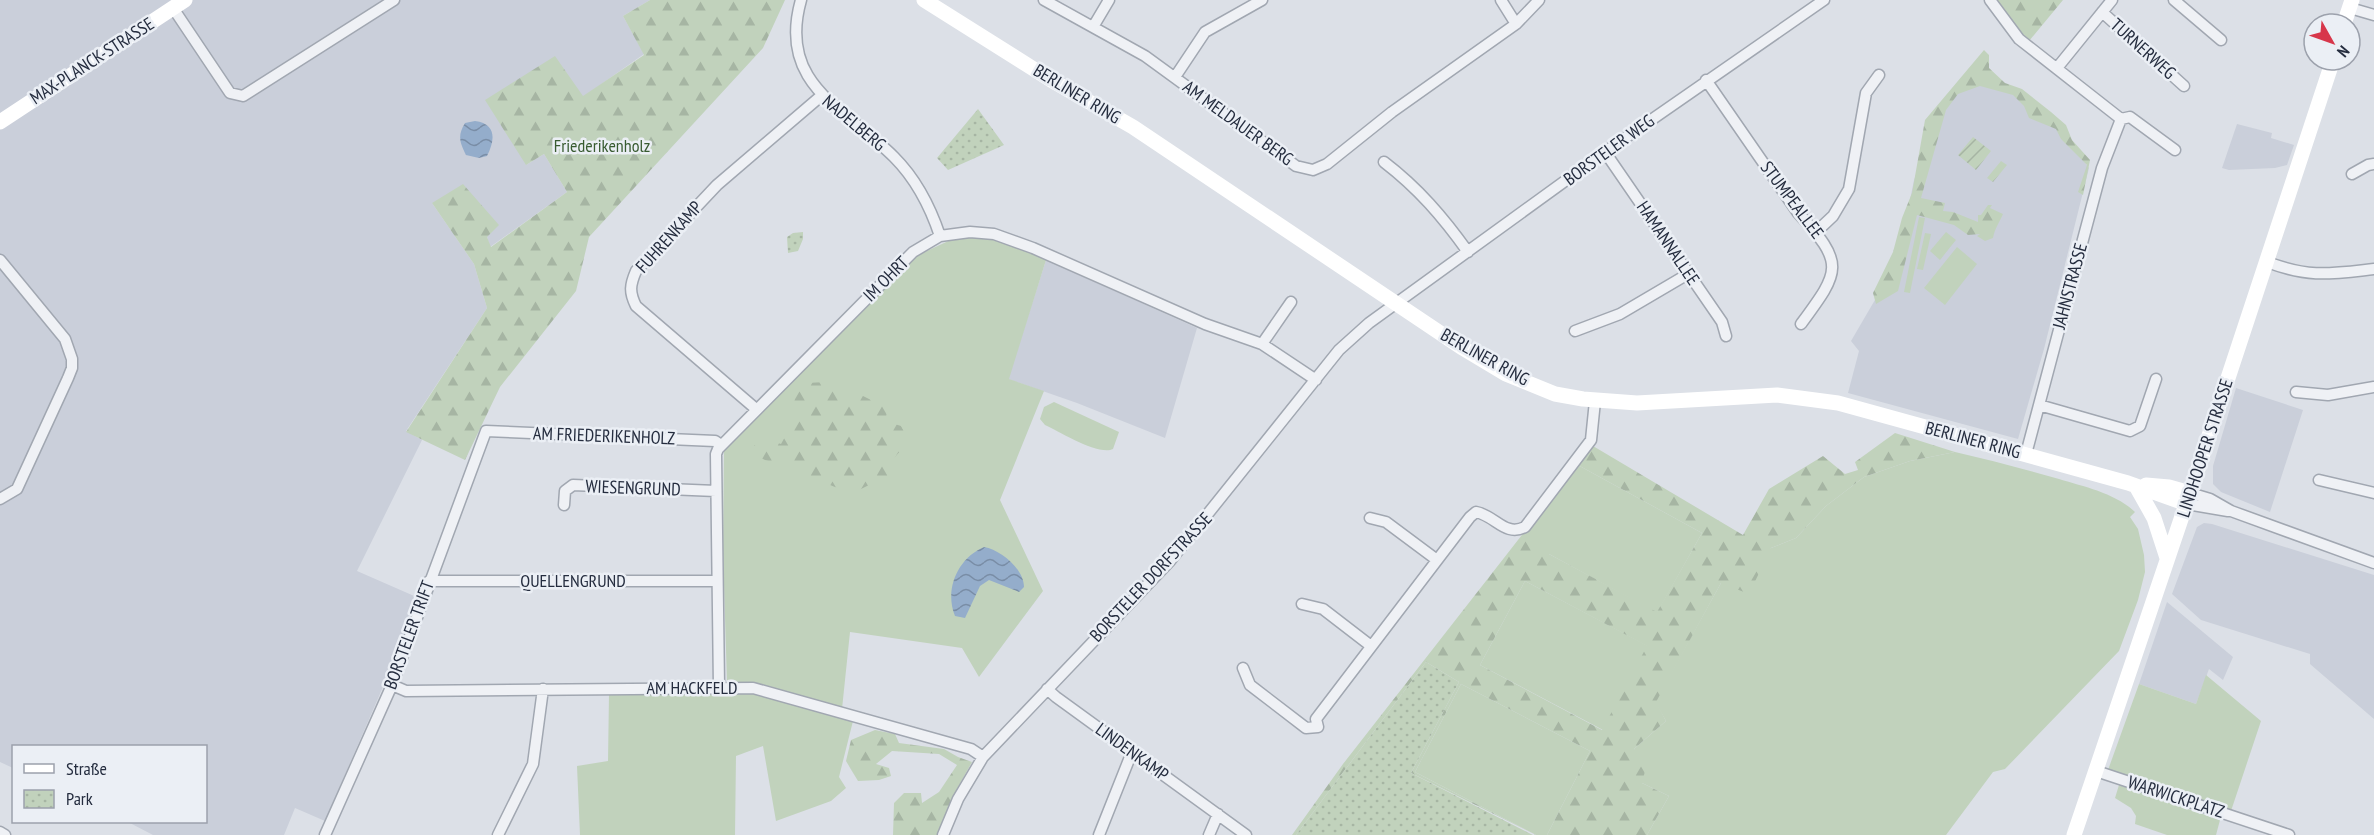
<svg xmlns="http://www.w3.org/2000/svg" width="2374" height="835" viewBox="0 0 2374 835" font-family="'PT Sans Narrow',sans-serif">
	<defs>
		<pattern id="forest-firs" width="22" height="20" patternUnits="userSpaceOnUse" patternTransform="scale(1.5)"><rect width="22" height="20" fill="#c1d2bc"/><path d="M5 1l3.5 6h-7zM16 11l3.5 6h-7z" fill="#a6b5a3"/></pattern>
		<pattern id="park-dots" width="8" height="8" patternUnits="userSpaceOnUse" patternTransform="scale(1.5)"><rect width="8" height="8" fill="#c1d2bc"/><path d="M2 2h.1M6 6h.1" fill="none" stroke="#a6b5a3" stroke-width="1.8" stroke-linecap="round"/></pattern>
		<pattern id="garden-furrows" width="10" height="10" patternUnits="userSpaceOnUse" patternTransform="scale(1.5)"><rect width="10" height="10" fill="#c1d2bc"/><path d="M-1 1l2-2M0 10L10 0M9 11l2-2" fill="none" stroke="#a6b5a3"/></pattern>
		<pattern id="water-waves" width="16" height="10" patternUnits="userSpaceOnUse" patternTransform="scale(1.5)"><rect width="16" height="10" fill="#94adcb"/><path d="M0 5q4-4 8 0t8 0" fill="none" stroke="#798da6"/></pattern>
	</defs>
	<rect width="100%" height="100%" fill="#dce0e7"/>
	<path fill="#cacfda" d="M0,0H650L623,16L644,54L583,97L526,165L544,154L567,192L490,247L487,237L432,203L474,264L487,308L406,431L422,440L357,571L421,599L325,821L295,808L284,835H153L128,822H206V746H14L13,768L0,762Z
		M1996,82L2054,120L2089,168L2044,349L2018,439L1848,393L1859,351L1851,341L1879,293L1905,225L1914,180L1934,127L1954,90Z
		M2237,124L2272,133L2271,138L2294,145L2287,165L2275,168L2229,170L2222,168Z
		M1046,260L1197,328L1165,438L1077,403L1008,379Z
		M2236,388L2303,410L2270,512L2221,492L2213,484V466Z
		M2204,523L2212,524L2374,575V719L2310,664V654L2201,620L2172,594L2197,527Z
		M2167,602L2233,657L2223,680L2209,669L2196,704L2139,684Z"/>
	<path fill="#c1d2bc" d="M1919,217L1925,218L1910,293L1904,292Z
		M1946,232L1956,240L1940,260L1930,251Z
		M1925,233L1931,234L1923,270L1917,269Z
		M957,237L997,238L1046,260L1009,379L1044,391L1000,500L1043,591L979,677L962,648L850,632L842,709L749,683L727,682L723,553L724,448L916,256Z
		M1957,247L1977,264L1945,305L1924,288Z
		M1054,402L1119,432L1113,449C1099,456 1060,432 1045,425L1040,419L1044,407Z
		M1955,452C1990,460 2024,469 2059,479C2085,487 2115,493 2135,512L2130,517L2138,529L2144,555L2145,572L2138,600L2119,651L2005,769L1993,772L1946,835H1647L1669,796L1642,783L1634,749L1666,721L1655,702L1721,583L1771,548L1796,538L1826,506L1864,477L1910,461Z
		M1576,464L1702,533L1657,613L1549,554L1525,531Z
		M1525,581L1648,646L1603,730L1480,665Z
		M2206,675L2261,721L2231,811L2108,770L2139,684L2196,704Z
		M1461,684L1590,751L1547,835H1536L1415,772Z
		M749,693L853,721L839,777L846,788L831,801L776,821L763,746L736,756L735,835H580L577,766L608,761L609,694Z
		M2119,785L2220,820L2216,835H2167L2135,824L2136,816L2131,808L2115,798Z"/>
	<path fill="url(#forest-firs)" fill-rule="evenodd" d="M650,0H785L763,48L589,237L576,291L500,387L465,460L406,432L487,308L474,264L432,203L463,184L499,225L487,237L491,247L567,192L544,154L526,165L485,100L555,56L583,96L644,55L623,16Z
		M1997,0H2063L2029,41L2003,13Z
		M1984,50L1989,55V68L2005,83L2022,89L2051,112L2066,125L2072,140L2090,160L2083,195L2078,192L2087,165L2061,139L2056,129L2029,118L2024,106L2013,95L1980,86L1958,94L1946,110L1921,198L1945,203L1943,211L1953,212L1978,222V215H1981L1988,205H1992L1990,208L2003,214C1999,223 1995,228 1993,238L1985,241L1977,236L1980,234L1968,235L1954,225L1917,215L1898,291L1876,304L1873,293L1893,252L1902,218L1912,193L1925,120Z
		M827,382L847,388L873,401L890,400L885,421L901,426L909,441L887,466L901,467L910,476L879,487L871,484L855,492L835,487L815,479L798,469L765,460L748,451L763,438L781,444L799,412L794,402L796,391L806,383Z
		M1895,433L1955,452L1910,461L1864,477L1826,506L1796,538L1771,548L1749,594L1721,583L1656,702L1666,721L1634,749L1647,763L1642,783L1669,796L1647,835H1547L1590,751L1461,684L1415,772L1536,835L1411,773L1459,682L1426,662L1296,835H1292L1343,764L1525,531L1553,547L1549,554L1657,612L1702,533L1576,464L1593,446L1743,535L1769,489L1823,456L1845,474L1858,470L1855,462ZM1525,581L1647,646L1602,730L1480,665Z
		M875,730L895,734L899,743L944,749L958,757L972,762L952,798L937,835H893L894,803L904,793H921L922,803L939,792L957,765L939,754L892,751L876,764L889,768L891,776L879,780L858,781L846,761L851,740Z"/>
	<path fill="url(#park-dots)" d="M978,109L1004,145L948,170L937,158Z
		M803,232V239L798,251L788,253L787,237L793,233Z
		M1426,662L1459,682L1411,773L1533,835H1296Z"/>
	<path fill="url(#garden-furrows)" d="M1973,137L1991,151L1976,170L1958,155Z
		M2001,161L2007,165L1993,182L1987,178Z"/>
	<path fill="url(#water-waves)" d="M475,121C497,124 495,140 487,156L479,158L466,155C460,143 457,136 465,123Z
		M984,547C1001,550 1024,569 1024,587L1019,592L989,580L980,586L965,618L955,616C944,589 958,558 984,547Z"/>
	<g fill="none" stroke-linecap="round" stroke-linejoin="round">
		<g stroke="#a1a7b1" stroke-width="13">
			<path id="street" d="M801,0C777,85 845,108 894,157C917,180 930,206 940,236
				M1044,0L1145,56L1296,166L1313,170L1327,164L1392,112L1516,24L1539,0
				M1501,0L1516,24
				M1990,0L2019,39L2121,119L2130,117L2175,150
				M2174,0L2221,40
				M173,8L230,93L243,96L394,0
				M2350,8L2374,15
				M2102,12L2184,86
				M1093,27L1109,0
				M2057,68L2112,0
				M1175,77L1205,32L1262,0
				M1706,80L1798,213C1846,264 1840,271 1801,324
				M1605,152L1722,322L1726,336
				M1384,162C1418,188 1443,217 1468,252
				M2352,174L2368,165L2374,164
				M1816,232L1833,216L1849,189L1866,93L1879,75
				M0,260L65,339L72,359V368L68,378L17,489L0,499
				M2267,262C2310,278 2329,274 2374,269
				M1575,331L1620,314L1688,274
				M1262,344L1291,302
				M2296,392L2328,395L2374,387
				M2039,405L2130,431L2140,426L2156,379
				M756,409L636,306C629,292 630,285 636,271L717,185L821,96
				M2026,454L2102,168L2121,119
				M2319,480L2374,493
				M2190,493L2210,499L2231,511L2374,563
				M2187,504L2228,511
				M564,505L565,491L573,485L716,491
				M1370,518L1386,522L1437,560
				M429,581H717
				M1302,604L1323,609L1371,646
				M1243,668L1250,685L1306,728L1318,727L1316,719L1470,517L1476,512C1496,516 1505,537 1525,527L1591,440L1595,401
				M392,685L406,691L753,688L971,749L983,757
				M719,687L716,454L718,449L913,252L940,236L970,232L994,234L1033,248L1205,324L1262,344L1316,380
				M1047,689L1056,697L1246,835
				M2096,771L2289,835
				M0,832L5,835
				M325,835L392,685L486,431L715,441L721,445
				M498,835L533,764L543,689
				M943,835L958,799L983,757L1170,561L1339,350L1369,323L1605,152L1824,0
				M1099,835L1132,752
				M1209,835L1218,814"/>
		</g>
		<use href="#street" stroke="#eff1f5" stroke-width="10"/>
		<path stroke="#fff" stroke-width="15" d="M924,0L1051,80L1133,127L1461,347L1506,374L1555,394L1583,399L1637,403L1777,395L1838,403L2128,483L2187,504
			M2344,24L2352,0
			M0,122L185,0
			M2146,485L2169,487L2190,493
			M2136,486L2154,518L2167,558
			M2074,835L2197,472L2333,60"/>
	</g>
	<g text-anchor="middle" stroke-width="5" stroke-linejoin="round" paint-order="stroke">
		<g font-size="18" fill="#252d3f" stroke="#ebeff5">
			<text transform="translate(2143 49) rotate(42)" y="6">TURNERWEG</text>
			<text transform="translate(92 61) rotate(-33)" y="6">MAX-PLANCK-STRASSE</text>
			<text transform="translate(1077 94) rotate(31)" y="6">BERLINER RING</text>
			<text transform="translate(854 123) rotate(40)" y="6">NADELBERG</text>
			<text transform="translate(1238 123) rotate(36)" y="6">AM MELDAUER BERG</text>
			<text transform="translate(1609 150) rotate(-36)" y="6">BORSTELER WEG</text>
			<text transform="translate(1792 200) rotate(53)" y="6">STUMPEALLEE</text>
			<text transform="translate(669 237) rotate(-48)" y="6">FUHRENKAMP</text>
			<text transform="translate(1668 243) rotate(56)" y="6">HAMANNALLEE</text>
			<text transform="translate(886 279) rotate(-45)" y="6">IM OHRT</text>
			<text transform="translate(2070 286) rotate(-75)" y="6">JAHNSTRASSE</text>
			<text transform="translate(1485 357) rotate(29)" y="6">BERLINER RING</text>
			<text transform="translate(604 436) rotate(2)" y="6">AM FRIEDERIKENHOLZ</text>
			<text transform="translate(1973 440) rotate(15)" y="6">BERLINER RING</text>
			<text transform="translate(2205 448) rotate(-72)" y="6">LINDHOOPER STRASSE</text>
			<text transform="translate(633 488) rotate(2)" y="6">WIESENGRUND</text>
			<text transform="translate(1151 577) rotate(-47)" y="6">BORSTELER DORFSTRASSE</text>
			<text x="573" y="587">QUELLENGRUND</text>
			<text transform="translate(409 635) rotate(-70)" y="6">BORSTELER TRIFT</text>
			<text x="692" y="694">AM HACKFELD</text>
			<text transform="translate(1132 752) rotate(36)" y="6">LINDENKAMP</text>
			<text transform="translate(2176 797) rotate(18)" y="6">WARWICKPLATZ</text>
		</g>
		<g font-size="18" fill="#385b31" stroke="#ebeff5">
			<text x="602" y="152">Friederikenholz</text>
		</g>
	</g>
	<rect x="12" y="745" width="195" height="78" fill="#ebeff5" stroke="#9ca1ac" stroke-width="1.5"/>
	<rect x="24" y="764" width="30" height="9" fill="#ffffff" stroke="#9ca1ac" stroke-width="1.5"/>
	<text x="66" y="775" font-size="18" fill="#252d3f">Straße</text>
	<rect x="24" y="790" width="30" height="18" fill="url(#park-dots)" stroke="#9ca1ac" stroke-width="1.5"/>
	<text x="66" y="805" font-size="18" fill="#252d3f">Park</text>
	<g transform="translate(2332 42) rotate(130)"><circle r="28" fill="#ebeff5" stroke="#9ca1ac" stroke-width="1.5"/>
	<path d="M0-4.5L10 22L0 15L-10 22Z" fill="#d7364a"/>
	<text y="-9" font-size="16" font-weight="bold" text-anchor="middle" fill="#252d3f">N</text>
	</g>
</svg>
